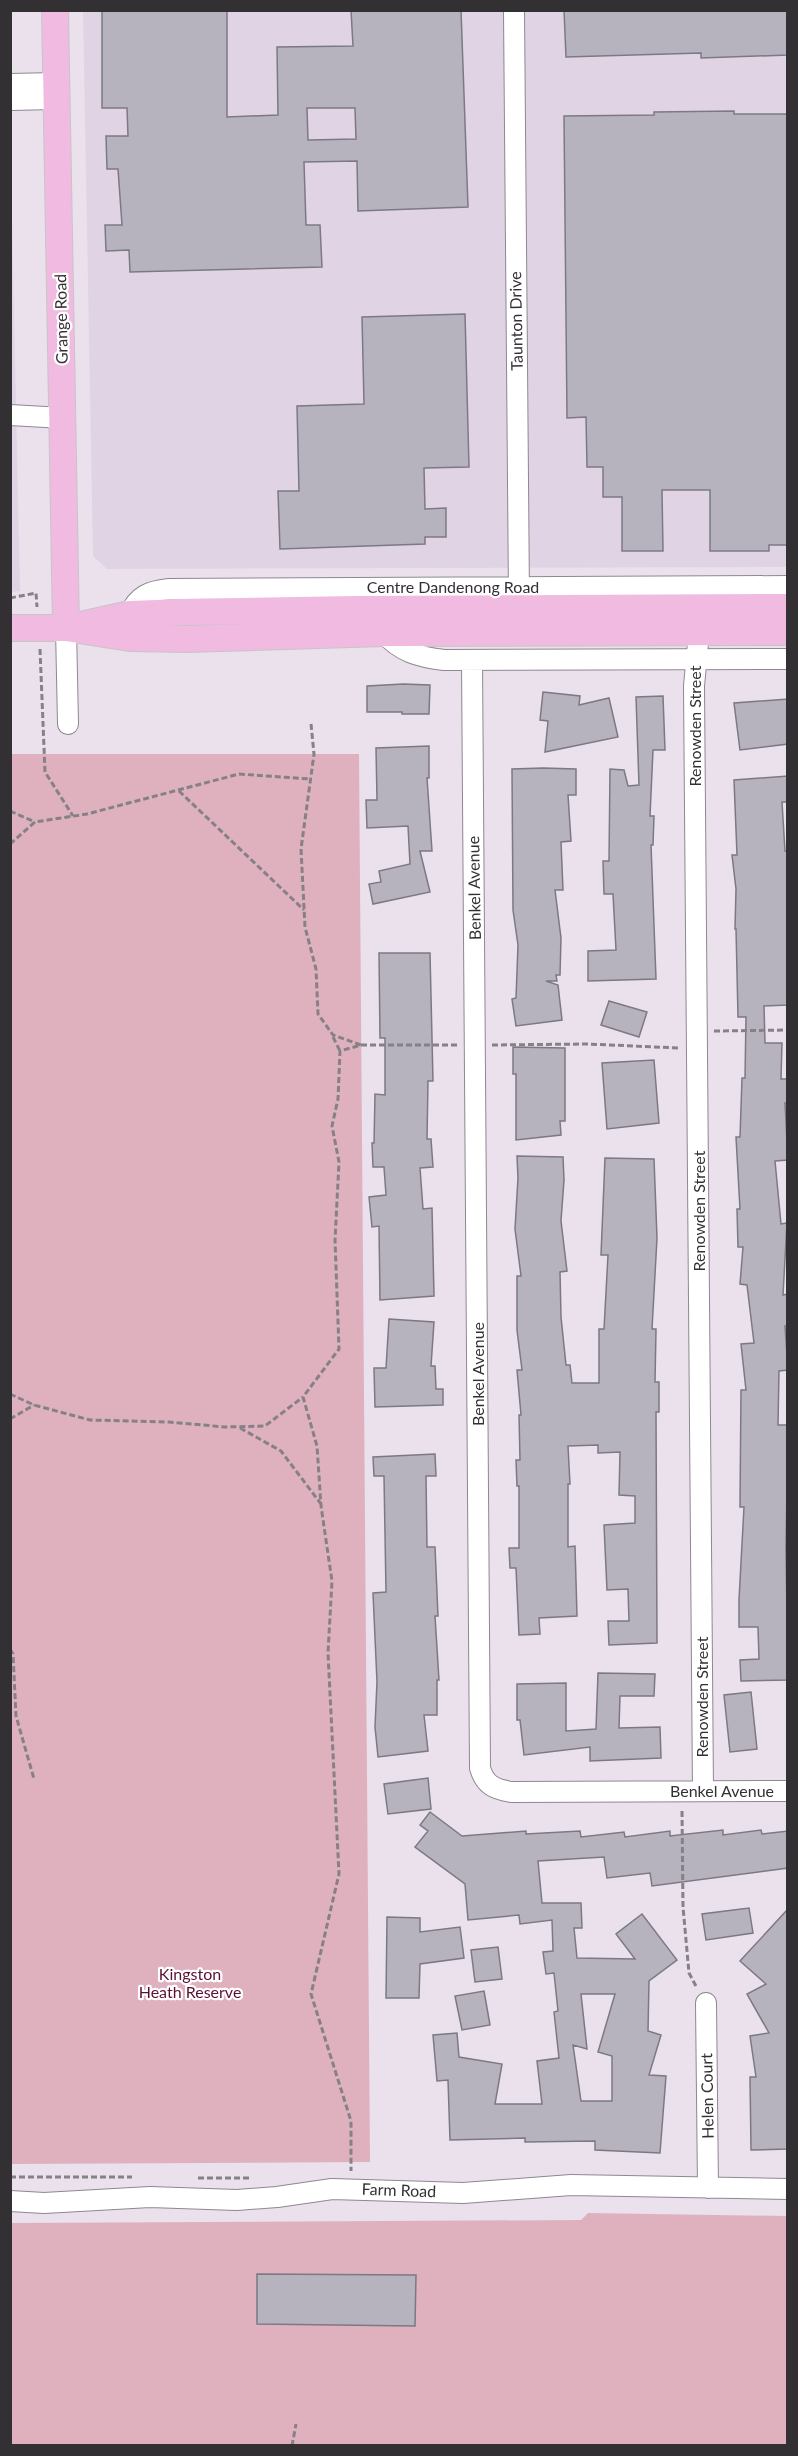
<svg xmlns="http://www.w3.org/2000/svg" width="798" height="2456" viewBox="0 0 798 2456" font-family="Lato,sans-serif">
	<rect width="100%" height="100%" fill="#eae1ec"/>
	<path fill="#e0d4e4" d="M83,11H787V567L107,569L93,556Z
		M10,127L20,591L11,592H10Z"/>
	<path fill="#dfb1bf" d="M10,754H359L370,2162L11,2164Z
		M588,2213L787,2216V2445H11L10,2223L581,2220Z"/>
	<path fill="#b6b3be" stroke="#7c7984" stroke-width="1.5" fill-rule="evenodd" d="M102,10H227V117L278,115L277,47L353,46L351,10H461L468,207L358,211L357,161L304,162L306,225H320L322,267L130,272L129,250L106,251L105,225H122L118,169H107L106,136H128L127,108H102ZM307,108H355L356,139L308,140Z
		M564,10H788V55L701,58V53L566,57Z
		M734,111V114H788V545H769V551H710V490H662L663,551H622V497H603V467H587L586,417L567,418L564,116L654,115V112Z
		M465,314L469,467L424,468L425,509L446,508V537H425V544L280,549L278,491H299L297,406L364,404L362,317Z
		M403,684L430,685L429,714H402V712H367V686Z
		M543,692L580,696L579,705L609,698L618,737L545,752L548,721L540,720Z
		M663,696L665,750H653L650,816H654L653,845H651L656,979L588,981V951L616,950L613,894H604L603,861H609L610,769L624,770L628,786L639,785L636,697Z
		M788,699V744L740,750L734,703Z
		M429,746V778H427L432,851H420L430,892L373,904L369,884L381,882L379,871L410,864L408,826L367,828L366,800H377L376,748Z
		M543,768L576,769V795H568L571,841L561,842L563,890H555L561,938L560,975H556L557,981H546L558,985L562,1020L516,1026L512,999L516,998L518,945L513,910L512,769Z
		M788,776V802H782L785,851H788V1005L764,1006L765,1043H782L781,1079H788V1103H785L788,1160L775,1161L781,1224L787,1223L783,1295L788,1294V1326H785L788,1370L779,1371L778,1425H788L786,1549L788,1680L741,1681L740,1660L759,1659L758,1627H739V1600L744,1507H740L741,1390H746L741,1344L754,1343L747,1285L740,1284L743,1247H738L737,1209H740L736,1137H740L742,1078H745L746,1017H738L736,929H735L736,889L732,855H737L734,780Z
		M379,953H430L433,1081H428L427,1139H431L433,1167L420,1168L423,1209L432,1208L434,1296L380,1300L379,1226L372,1227L369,1197L386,1195L384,1167H373L372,1143H374L375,1094L385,1095V1038H380Z
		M609,1001L647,1012L639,1037L601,1025Z
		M513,1047L565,1048V1121H560L561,1135L516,1140V1074H513Z
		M654,1060L659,1123L607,1129L602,1063Z
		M517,1156L563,1157L564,1180L561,1221L567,1271L560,1272L561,1317L566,1365H570L572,1383H599V1329H604L608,1255H601L605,1158L654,1159L657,1238L652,1329H656L655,1382H659V1412H656L657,1643L609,1645L608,1621H629L628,1589L607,1590L604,1525L635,1523V1496L619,1495L620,1452L598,1453V1445L568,1446L570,1484H568V1547L575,1546L577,1616L539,1618L540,1634L519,1635L516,1568H510L509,1548H519V1486H517L516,1460H520L519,1415H521L517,1370H522L517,1330V1276H521L515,1229L518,1178Z
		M389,1319L434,1322L431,1366H435L436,1389H443V1405L375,1407L374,1368H386Z
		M435,1454L436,1476H426L427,1547H435L438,1616H435L439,1680H437V1715H424L428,1751L378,1757L375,1727L377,1682L373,1593L386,1592L384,1476H374L373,1457Z
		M598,1673L655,1674L654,1696H620L619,1728L660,1727L661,1758L590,1761V1747L524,1755L520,1720H517V1684L566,1683V1731L596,1729Z
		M751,1692L757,1749L730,1752L724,1695Z
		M428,1778L431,1809L388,1814L384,1784Z
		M430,1812L462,1836L526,1831V1834L580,1831L581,1837L624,1832L625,1837L670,1831V1836L723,1830V1835L761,1830L762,1834L788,1831V1868L652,1886L650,1873L607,1878L604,1857L538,1861L542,1903H581L582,1928H574L577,1958L635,1959L616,1934L642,1914L677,1960L649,1981L648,2031L661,2035L649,2075L666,2076L660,2153L595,2150V2141L525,2142V2138L450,2140L448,2080L437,2081L433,2035L457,2033L459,2057L502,2064L495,2104H542L537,2061L559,2058L554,2012L558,2011L554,1973L546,1974L543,1952L553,1951L552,1920L520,1924L519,1915L468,1920L465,1884L415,1847L428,1831L420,1825ZM581,1994H615L598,2052L612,2056V2101H581L573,2045L587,2049Z
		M749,1908L753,1933L706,1940L702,1914Z
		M788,1909V2149L751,2150L750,2077H756L750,2036L769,2033L747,1994L766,1984L740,1961Z
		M387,1917L420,1918V1932L460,1927L464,1958L420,1964L419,1998H386Z
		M498,1947L502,1979L475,1982L471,1950Z
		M484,1991L490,2025L462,2030L455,1996Z
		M257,2274L416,2275L415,2326L257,2324Z"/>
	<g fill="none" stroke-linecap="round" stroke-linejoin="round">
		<g stroke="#8f8791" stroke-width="22">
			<path id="minor" d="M514,10L519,599
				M10,84L56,83
				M10,100L56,99
				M10,415L63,418
				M130,614C137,596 149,591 169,589L788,586
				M66,628L68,724
				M699,632L694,686L703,1791
				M384,633C400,652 419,657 444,660L788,659
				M472,660L480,1768C485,1785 494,1789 511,1792L788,1791
				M706,2003L708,2188
				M10,2201L44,2203L150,2197L237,2200L277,2197L332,2189L463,2193L571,2185L788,2189"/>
		</g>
		<g stroke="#c6c5c6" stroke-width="28">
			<path id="major" d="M55,10L66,628
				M81,625L130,614L184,612L355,609L788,607
				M10,628H66L130,638L186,639L384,633L788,632"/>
		</g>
		<path stroke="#868087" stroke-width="3" stroke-dasharray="6 3" stroke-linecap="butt" d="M10,598L36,593L37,607
			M40,649L45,772L73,816
			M311,724L314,754L301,849L305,927L316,969L318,1014L333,1035L361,1045L340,1051L338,1099L332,1126L339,1162L335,1240L339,1349L303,1397L317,1446L321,1506L332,1581L328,1653L339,1874L311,1994L351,2121V2171
			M179,791L304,910
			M10,811L35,822
			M10,844L35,822L87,814L239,774L310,779
			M714,1031L788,1030
			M333,1037L340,1051
			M361,1045H458
			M492,1045L586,1044L680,1048
			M10,1394L34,1405L90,1420L169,1422L225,1427L265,1426L303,1397
			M10,1419L34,1405
			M240,1428L281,1451L321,1504
			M10,1649L13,1654L16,1716L34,1779
			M682,1811L683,1907L689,1973L697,1988
			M10,2177H132
			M198,2178H252
			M292,2446L296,2424"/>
		<use href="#minor" stroke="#fff" stroke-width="20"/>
		<use href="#major" stroke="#f1bbe1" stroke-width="26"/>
	</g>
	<g text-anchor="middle" stroke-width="4.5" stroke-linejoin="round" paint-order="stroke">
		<g font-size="16" fill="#333034" stroke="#fff">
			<text transform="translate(61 319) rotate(-91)" y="6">Grange Road</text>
			<text transform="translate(516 321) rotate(-91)" y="6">Taunton Drive</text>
			<text x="453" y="593">Centre Dandenong Road</text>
			<text transform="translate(695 726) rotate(-90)" y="6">Renowden Street</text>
			<text transform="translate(474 888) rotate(-91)" y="6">Benkel Avenue</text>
			<text transform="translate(699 1211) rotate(-90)" y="6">Renowden Street</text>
			<text transform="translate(478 1374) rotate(-90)" y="6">Benkel Avenue</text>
			<text transform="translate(702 1697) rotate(-90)" y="6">Renowden Street</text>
			<text x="722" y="1797">Benkel Avenue</text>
			<text transform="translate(707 2096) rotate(-91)" y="6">Helen Court</text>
			<text transform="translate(399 2190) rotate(2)" y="6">Farm Road</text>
		</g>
		<g font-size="16" fill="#5c1032" stroke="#fff">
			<text x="190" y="1980">Kingston<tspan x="190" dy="18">Heath Reserve</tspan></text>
		</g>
	</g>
	<rect width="798" height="2456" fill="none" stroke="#333034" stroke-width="24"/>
</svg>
